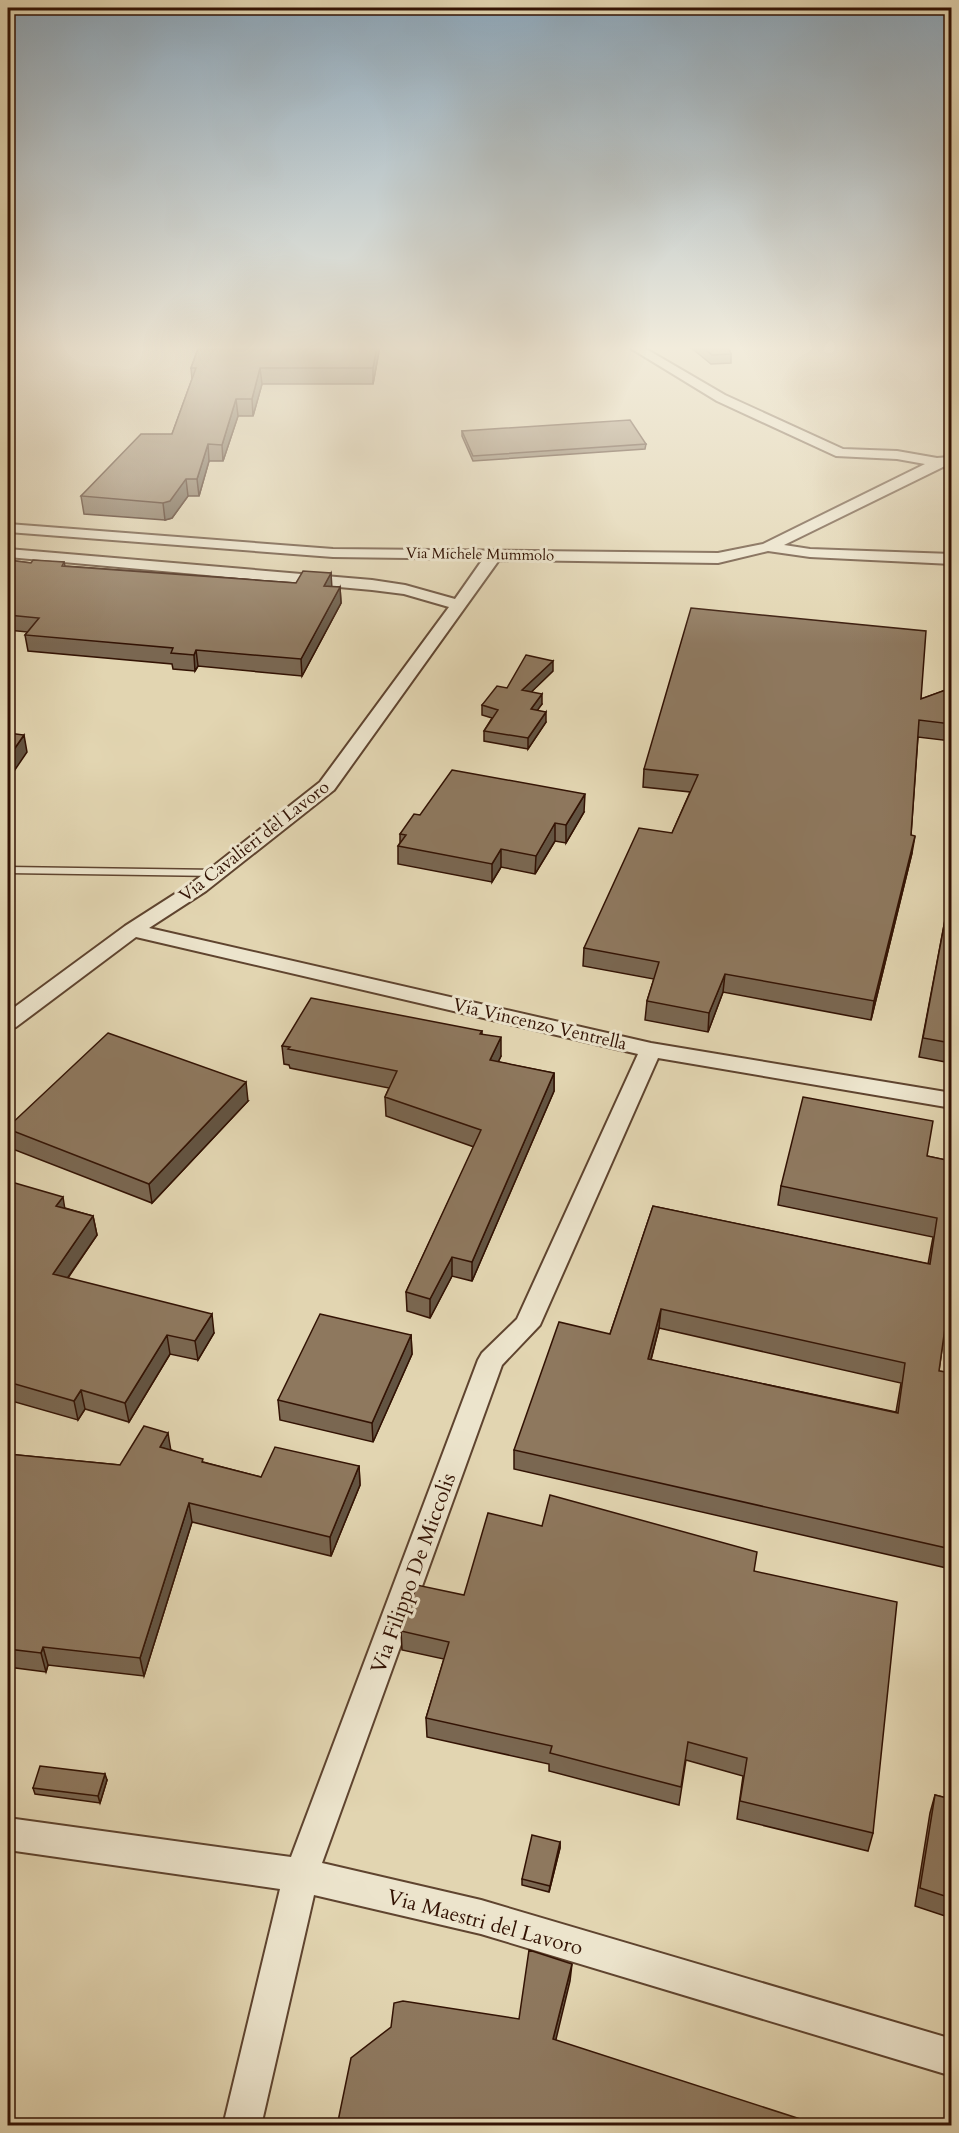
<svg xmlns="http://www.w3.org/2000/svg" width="959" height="2133" viewBox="0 0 959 2133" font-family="Cardo,serif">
	<rect width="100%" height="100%" fill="#e2d5b1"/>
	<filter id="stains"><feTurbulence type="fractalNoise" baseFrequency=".00333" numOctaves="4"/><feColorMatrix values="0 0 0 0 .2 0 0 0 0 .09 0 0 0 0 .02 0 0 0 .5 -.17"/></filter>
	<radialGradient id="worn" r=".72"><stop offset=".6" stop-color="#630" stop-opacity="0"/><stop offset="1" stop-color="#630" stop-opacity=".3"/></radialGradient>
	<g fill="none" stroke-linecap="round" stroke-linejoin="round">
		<g stroke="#5f442f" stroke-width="3">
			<path id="lane" d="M8,867L218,870L223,873L218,876L8,873Z"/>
		</g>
		<g stroke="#5f442f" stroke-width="4">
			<path id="street" d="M627,346H641L725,395L843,449L897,451L937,458L950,457L952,460L945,466L784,545L810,549L952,554V564L810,557L768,551L718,563L499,560L334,790L206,891L149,928L651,1043L952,1093V1108L658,1058L540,1325L502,1365L322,1863L481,1900L952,2039V2076L481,1934L314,1895L261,2126H223L280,1889L8,1850V1818L291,1857L478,1360L482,1353L517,1319L638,1054L136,937L16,1027L8,1029V1012L125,926L192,883L320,782L449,607L404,594L372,590L8,557V549L372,580L405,585L455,599L483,559L333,557L8,532V524L333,549L718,553L763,544L925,464L897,459L836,456L717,401Z"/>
		</g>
		<use href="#lane" fill="#ece4cc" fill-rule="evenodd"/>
		<use href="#street" fill="#ece4cc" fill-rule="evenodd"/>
	</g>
	<path fill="#7a6751" stroke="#331304" stroke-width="1.5" fill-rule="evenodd" d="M199,346H380L373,384H262L253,416H238L223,461H209L199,496H188L172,518L165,520L84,514L81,496L172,434L192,379L191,368Z
		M689,346H728L731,354V363L711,364Z
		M462,431L646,444L645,449L473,461L462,436Z
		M8,560L31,563L64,562L65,566L296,583L331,573V587H340L341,603L302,676L198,666L195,671L173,669L172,664L28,651L25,635L28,632L8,630Z
		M553,671L531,692L542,704L537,710L546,722L528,749L484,741V731L492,718L482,715V705L507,688Z
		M951,688V741L918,737L911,835L912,853L871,1020L723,992L708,1032L645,1020L647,1001L654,979L583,966L584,948L672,833L690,792L643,787L644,769L921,699Z
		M584,812L566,843L555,841L535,874L501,867L492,882L398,864V846L400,843V834L420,815Z
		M948,904L951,905V1063L919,1057Z
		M482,1031V1034L501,1056L498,1062L554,1073V1091L472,1281L452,1276L430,1318L407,1311L406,1292L474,1147L386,1116L385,1097L389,1088L290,1068L289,1065L284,1064L282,1046Z
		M248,1101L152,1203L10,1148L8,1136V1127Z
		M927,1156L951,1161V1300L949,1299L939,1371L951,1373V1569L514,1469V1450L610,1334L653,1206L928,1264L933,1237L778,1205L781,1186ZM659,1328L901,1383L896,1412L651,1360Z
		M8,1181L65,1208L93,1216L97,1235L68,1278L214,1333L198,1360L170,1354L129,1422L85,1409L78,1420L8,1400Z
		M411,1335L412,1354L373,1442L280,1420L278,1400Z
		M171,1450L203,1462L261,1477L359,1466L360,1485L331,1556L192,1522L144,1676L48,1665L46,1672L8,1667V1454L120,1465Z
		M542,1526L754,1571L873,1833L868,1851L737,1819L743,1776L686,1760L679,1805L549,1771V1764L427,1737L426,1718L444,1659L402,1650L401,1631L464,1595Z
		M107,1780L100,1803L35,1794L33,1788Z
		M935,1795L951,1799V1918L915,1906L930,1813Z
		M560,1842V1848L549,1892L522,1885V1879Z"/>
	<path fill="#635442" stroke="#331304" stroke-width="1.5" d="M377,346H380L373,384V368Z
		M260,368L262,384L253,416L252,399Z
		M236,399L238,416L223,461L222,445Z
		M208,444L209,461L199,496L197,479Z
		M186,479L188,496L172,518L165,520L163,503Z
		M331,573L332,589L324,586Z
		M340,587L341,603L302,676L301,659Z
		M196,650L198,666L195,671L194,655Z
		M553,661V671L522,701V690Z
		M542,694V704L531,719V709Z
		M546,712V722L528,749V738Z
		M24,735L27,752L8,780V758Z
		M585,794L584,812L566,843V825Z
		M555,823V841L535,874L536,856Z
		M915,836L912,853L871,1020L874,1001Z
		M501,849V867L492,882V864Z
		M725,974L723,992L708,1032L709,1013Z
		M501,1037V1056L490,1079V1060Z
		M554,1073V1091L472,1281V1262Z
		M246,1082L248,1101L152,1203L149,1184Z
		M63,1197L66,1216L56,1206Z
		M93,1216L97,1235L57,1293L53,1274Z
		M452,1257V1276L430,1318V1299Z
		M661,1309L659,1328L646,1378L648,1359Z
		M212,1314L214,1333L198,1360L195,1341Z
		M167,1335L170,1354L129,1422L125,1403Z
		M411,1335L412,1354L373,1442L372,1423Z
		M81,1390L85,1409L78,1420L74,1401Z
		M168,1433L171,1451L160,1447Z
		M359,1466L360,1485L331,1556L330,1537Z
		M189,1503L192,1522L144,1676L140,1658Z
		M43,1647L48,1665L46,1672L41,1653Z
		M105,1774L107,1780L100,1803L98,1796Z
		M560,1842V1848L549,1892L550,1886Z
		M572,1964L570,1981L552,2056L553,2039Z"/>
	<path fill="#8e785e" stroke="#331304" stroke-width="1.5" fill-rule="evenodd" d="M199,346H377L373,368H260L252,399H236L222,445L208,444L197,479H186L170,501L163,503L81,496L141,434H172L196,368H191Z
		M701,346H728L731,354L712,355Z
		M630,420L646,444L473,456L462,431Z
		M8,560L31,563L33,560L64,562L62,566L296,583L303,571L331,573L324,586L340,587L301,659L196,650L194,655L171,653L173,648L25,635L39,618L8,615Z
		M691,608L926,631L921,699L951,688V724L919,720L911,835L915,836L874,1001L725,974L709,1013L647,1001L659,962L584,948L639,828L672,833L698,775L644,769Z
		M526,655L553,661L522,690L542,694L531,709L546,712L528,738L484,731L498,710L482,705L497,686L507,688Z
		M8,733L24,735L8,758Z
		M452,770L585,794L566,825L555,823L536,856L501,849L492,864L398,846L406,835L400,834L414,814L420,815Z
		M948,904L951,905V1043L923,1038Z
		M311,998L482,1031L480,1034L501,1037L490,1060L554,1073L472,1262L452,1257L430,1299L406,1292L481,1130L385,1097L397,1071L288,1049L290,1047L282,1046Z
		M108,1033L246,1082L149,1184L8,1129V1127Z
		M803,1097L933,1121L927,1156L951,1161V1285L939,1371L951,1373V1549L514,1450L559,1322L610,1334L653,1206L930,1264L937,1218L781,1186ZM661,1309L905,1363L898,1413L648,1359Z
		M8,1181L63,1197L56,1206L93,1216L53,1274L212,1314L195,1341L167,1335L125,1403L81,1390L74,1401L8,1382Z
		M320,1314L411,1335L372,1423L278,1400Z
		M144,1426L168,1433L160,1447L203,1459L202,1462L261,1477L275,1447L359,1466L330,1537L189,1503L140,1658L43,1647L41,1653L8,1649V1454L120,1465Z
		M550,1495L757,1552L754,1571L897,1602L873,1833L740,1801L747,1758L688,1742L681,1787L550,1753L552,1746L426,1718L449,1642L401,1631L417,1585L464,1595L488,1513L542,1526Z
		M40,1766L105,1774L98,1796L33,1788Z
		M935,1795L951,1799V1898L920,1888Z
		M532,1835L560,1842L550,1886L522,1879Z
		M529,1950L572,1964L553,2039L822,2126H337L351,2058L391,2027L394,2003L403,2001L519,2019Z"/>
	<linearGradient id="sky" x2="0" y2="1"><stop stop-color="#8da7ba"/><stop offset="0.54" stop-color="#f2ecdc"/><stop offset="1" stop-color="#f2ecdc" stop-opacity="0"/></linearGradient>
	<rect width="959" height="644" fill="url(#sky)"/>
	<g text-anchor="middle" stroke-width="6" stroke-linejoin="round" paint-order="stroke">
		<g font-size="15" fill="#331304" stroke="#ece4cc">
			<text transform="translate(480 554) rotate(1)" y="5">Via Michele Mummolo</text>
		</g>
		<g font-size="18" fill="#331304" stroke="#ece4cc">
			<text transform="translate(254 841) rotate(-38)" y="6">Via Cavalieri del Lavoro</text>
			<text transform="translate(540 1024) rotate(13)" y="6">Via Vincenzo Ventrella</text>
		</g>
		<g font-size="21" fill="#331304" stroke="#ece4cc">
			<text transform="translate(413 1573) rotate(-70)" y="7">Via Filippo De Miccolis</text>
			<text transform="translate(485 1922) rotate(15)" y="7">Via Maestri del Lavoro</text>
		</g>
	</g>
	<rect width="959" height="2133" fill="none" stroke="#e2d5b1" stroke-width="30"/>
	<rect x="9" y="9" width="941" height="2115" fill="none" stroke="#331304" stroke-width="3"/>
	<rect x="15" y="15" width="929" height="2103" fill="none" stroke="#331304" stroke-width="1.5"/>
	<rect width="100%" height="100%" filter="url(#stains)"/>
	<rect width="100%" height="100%" fill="url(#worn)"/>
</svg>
